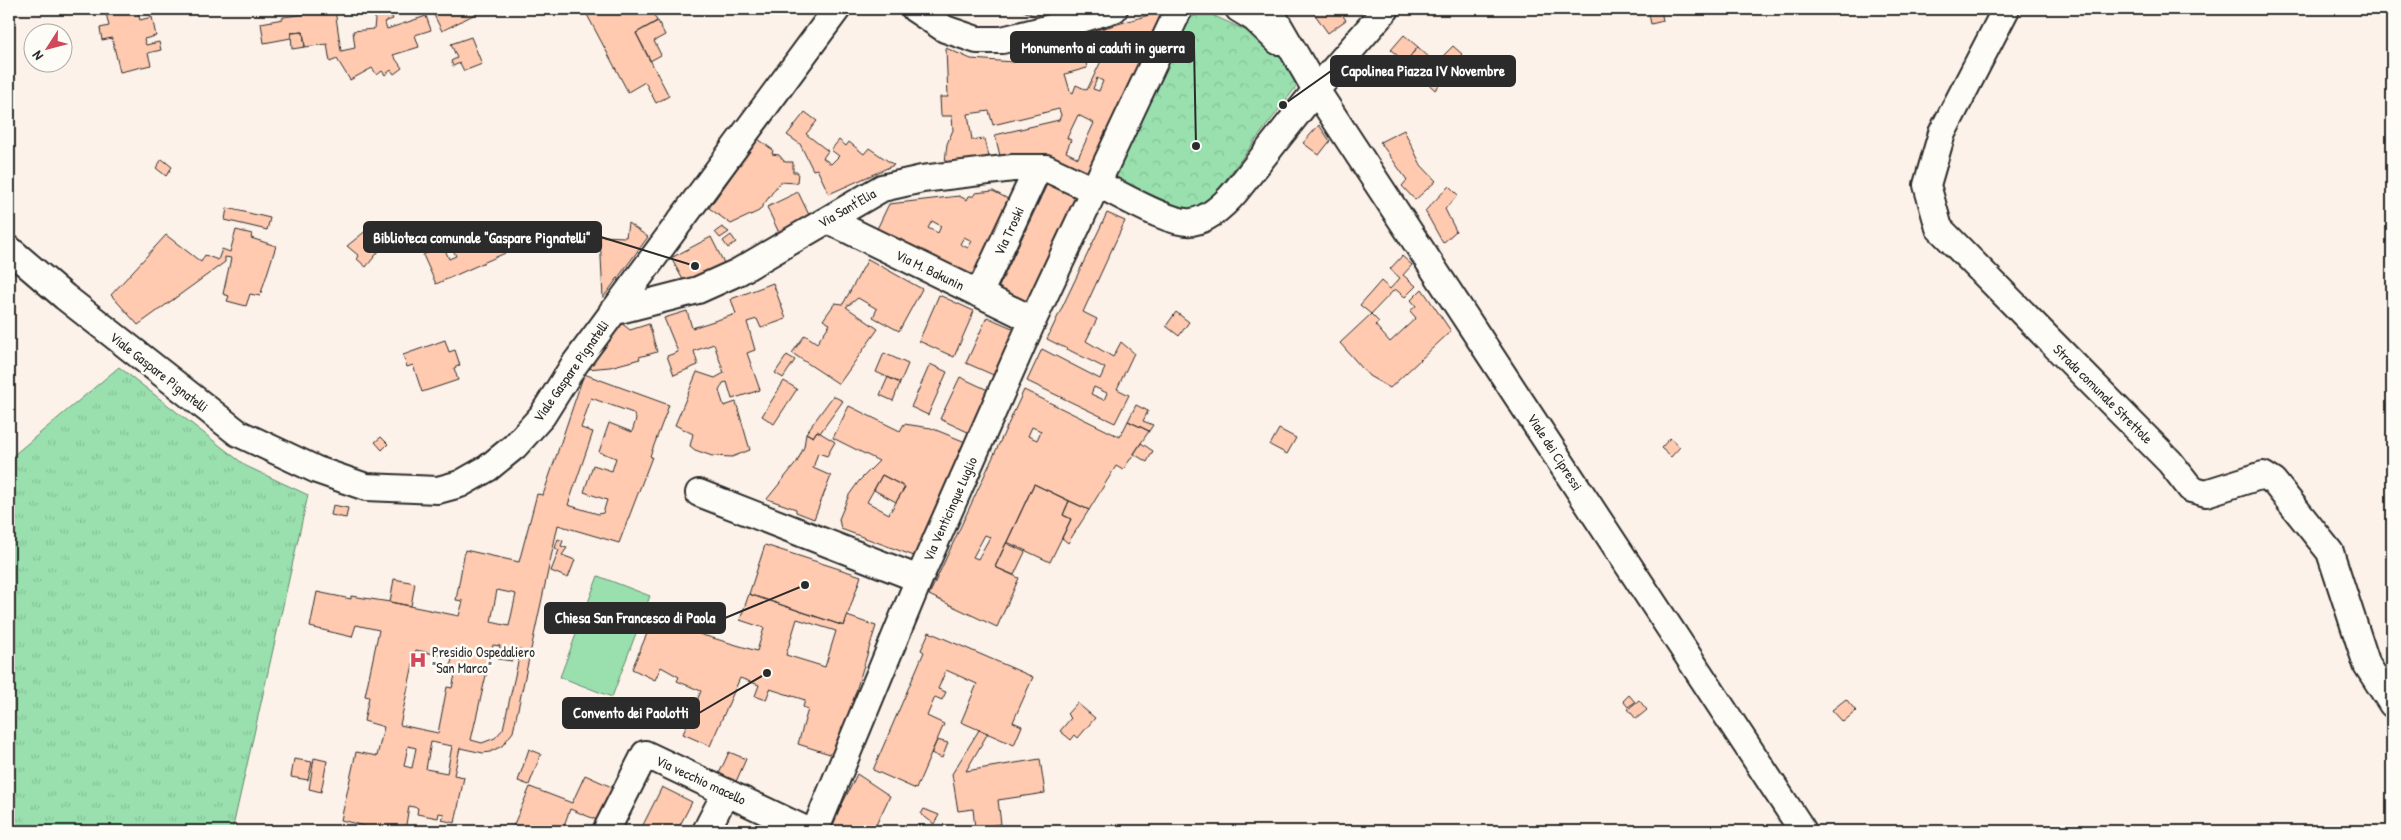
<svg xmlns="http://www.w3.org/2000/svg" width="2401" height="840" viewBox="0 0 2401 840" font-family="'Patrick Hand',sans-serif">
	<defs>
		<pattern id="grass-tufts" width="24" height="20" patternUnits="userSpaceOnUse" patternTransform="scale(1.25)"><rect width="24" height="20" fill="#99e0ae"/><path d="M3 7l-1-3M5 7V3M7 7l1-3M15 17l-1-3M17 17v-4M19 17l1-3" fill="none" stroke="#84c096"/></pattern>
		<pattern id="park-crowns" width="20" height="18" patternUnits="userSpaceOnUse" patternTransform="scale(1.25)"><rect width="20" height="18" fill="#99e0ae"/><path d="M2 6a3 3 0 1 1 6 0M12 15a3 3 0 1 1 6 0" fill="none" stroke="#84c096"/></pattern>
	</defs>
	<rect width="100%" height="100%" fill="#fdf2e9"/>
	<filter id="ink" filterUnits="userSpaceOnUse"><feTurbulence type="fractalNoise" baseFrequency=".02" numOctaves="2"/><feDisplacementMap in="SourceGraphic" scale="10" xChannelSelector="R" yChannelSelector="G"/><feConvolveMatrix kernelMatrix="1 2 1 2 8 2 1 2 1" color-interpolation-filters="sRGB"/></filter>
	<g filter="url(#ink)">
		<path fill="url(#grass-tufts)" stroke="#62866c" d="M119,367L246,466L308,495L232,831H9V459Z"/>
		<path fill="url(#park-crowns)" stroke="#62866c" d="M1202,12L1208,13L1277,45L1298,81L1296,87L1211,199L1203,206L1185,213L1113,179L1187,20Z"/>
		<path fill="#99e0ae" stroke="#62866c" d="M598,576L650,596L612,697L560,677Z"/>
		<path fill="#ffcab0" stroke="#2b2b2b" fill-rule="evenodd" d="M105,9H137L140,20L152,17L156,36L144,39L146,45L159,42L161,50L148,53L151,65L120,72L112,38L102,40L100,28L109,26Z
			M376,9H398L389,10L393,19L384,22L387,29L426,16L431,30L415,35L419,47L393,55L402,68L394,74L391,70L385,75L382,71L377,75L372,68L350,80L337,59L330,62L327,44L305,47L303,32L291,33V38L264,43L261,23L283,19V17L335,10L341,51L355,48L353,31L374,29Z
			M431,9H479L481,11L442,31Z
			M584,9H651L657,21L636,33L669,96L656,103L645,82L628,92Z
			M1020,9H1071L1037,25L1036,17Z
			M1311,9H1338L1346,20L1328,33Z
			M1648,9H1661L1663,21L1651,24Z
			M1166,10L1149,48L1130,38L1127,44L1122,41L1118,50L1110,46L1083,49L1080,35Z
			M658,21L665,35L654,41L661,55L650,61L636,33Z
			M303,32L305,47L292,49L291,33Z
			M1080,35L1083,49L1101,47V57H1085L1087,68L1065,74L1070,91L1073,93L1076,85L1087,90L1103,57L1111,58L1122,41L1127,44L1130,38L1149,48L1087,182L1002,164L995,135L1059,120L1061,115L1059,109L993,125L989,111L968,114L972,140L985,139L991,166L944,171L947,144L953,130L952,116H941L940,97H948L946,48L971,59L1014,62L1036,57ZM1097,78L1103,81L1099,91L1093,89ZM1078,115L1094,123L1078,158L1066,152L1071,140L1067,138Z
			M1404,35L1418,47L1405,62L1391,50Z
			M471,37L482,64L464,71L460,63L453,66L451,61L457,58L451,44Z
			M1453,46L1462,54L1454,64L1444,55Z
			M1418,47L1448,75L1435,90L1405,62Z
			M805,112L817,121L806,134L828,151L823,158L831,164L839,156L831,150L839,140L846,146L849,142L864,154L869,148L894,165L829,194L817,169L813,170L800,144L787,135Z
			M1319,125L1330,141L1319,155L1303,143Z
			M1404,130L1421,165L1436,181L1415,200L1402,186L1407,180L1380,142Z
			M758,139L773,150L772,154L779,155L785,162H793V172H798L797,183L780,182L759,211L731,224L709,208Z
			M162,159L172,167L166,176L156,168Z
			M1050,178L1082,193L1030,309L996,293Z
			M1449,186L1458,195L1445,209L1456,231L1443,243L1425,211Z
			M993,191L1010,200L972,281L875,233L889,204L959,196L967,200L969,196H974L975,193ZM932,221L941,226L938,233L928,228ZM964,237L972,241L968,248L960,244Z
			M798,192L811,219L780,235L767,207Z
			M227,208L270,218L267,230L225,220Z
			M1107,213L1125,221L1083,312L1097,319L1086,341L1113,357L1121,342L1134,353L1117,389L1129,395L1115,423L1027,381L1042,349L1100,379L1105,368L1047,339ZM1094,387L1107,393L1104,400L1091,394Z
			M378,221L384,226L387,222L396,230L366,267L357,259L359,256L347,246Z
			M628,223L648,237L603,298L600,236L626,237Z
			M722,227L729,232L720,238L715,232Z
			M236,230L252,234L251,238L276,246L260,296L250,294L246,306L227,301L229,296L223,294L231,258L225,257V262L138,325L111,295L166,235L201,262L205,255L218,260L222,249L230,252Z
			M504,233L512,250L436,284L423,255L443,245L449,259L456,256L447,237Z
			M731,235L736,242L728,248L723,241Z
			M711,237L726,267L687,287L671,258Z
			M1402,256L1412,265L1403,275L1416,286L1405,297L1395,289L1371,314L1360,305L1381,281L1390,289L1400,278L1390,269Z
			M868,259L922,289L899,331L873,317L877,309L858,298L846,307L878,329L839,384L792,353L805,335L817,343L830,324L823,320L835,303L843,304Z
			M773,283L786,319L761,328L757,319L747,322L755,350L747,353L760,390L732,399L727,382L723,383L719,391L724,406L736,402L750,450L732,457L712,456L695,450L690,446L693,434L675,425L697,372L715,378L724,373L714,344L694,351L698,365L674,375L667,356L678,352L664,318L687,311L692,328L736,314L731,299Z
			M1422,289L1451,331L1390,388L1369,376L1340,343L1371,314L1379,322L1375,325L1390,342L1416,318L1410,311L1416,306L1411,300Z
			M939,295L974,311L954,357L919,341Z
			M1176,312L1189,322L1179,336L1166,326Z
			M987,317L1019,331L998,377L966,363Z
			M620,322L630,330L649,324L657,352L639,357L640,359L610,367L587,369Z
			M445,340L449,352L455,350L460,365L454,368L458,380L422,392L413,365L407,367L403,355Z
			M884,353L908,364L900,383L876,372Z
			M787,355L795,360L783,378L775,373Z
			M930,364L947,372L928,415L911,407Z
			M584,374L669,405L650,456L652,457L619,543L558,525L513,732L502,746L490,752L483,753L460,748L454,775L464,777L455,823L442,820L444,814L439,813L438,818L417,814L418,808L409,806L405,831H384L341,820L356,752L377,756L384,727L364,721L369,697L365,696L379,630L356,625L352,637L310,627L317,592L351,599V596L390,602L459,616L463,601L456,600L465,550L519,562L537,494L543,495ZM591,398L633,413L636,419L632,432L609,423L599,452L616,458L612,471L593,465L584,492L607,500L603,513L598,514L568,505L593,432L581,428ZM497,590L516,594L509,626L491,622ZM493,645L500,646L498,659L512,661L514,649H521L503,729L495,738L482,743L471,740ZM416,650L452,658L449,674L455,675L452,688L447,687L438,733L400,725ZM431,742L452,746L447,773L426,769ZM408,746L416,748L412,768L404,766Z
			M888,377L900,383L893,401L880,395Z
			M960,377L992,392L972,434L940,419Z
			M784,381L797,389L774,424L762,416Z
			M1024,390L1120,437L1128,421L1149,431L1123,470L1116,466L1089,510L1034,484L995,567L1019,578L997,627L929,595ZM1032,427L1041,431L1037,440L1028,436ZM985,535L990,537L978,559L973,557Z
			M833,396L843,401L820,433L817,431L813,437L806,433Z
			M1136,405L1148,411L1143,421L1153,425L1149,431L1128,421Z
			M849,406L900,431L904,424L931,428L968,443L914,556L841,529L839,519L849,495L859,481L879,461L833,438ZM882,475L905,487L889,514L867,502Z
			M1279,429L1296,438L1287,454L1270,445Z
			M817,431L835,442L827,456L818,453L813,468L831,476L814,519L796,512V509L767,499L797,462L804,447L806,433L813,437Z
			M381,437L388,444L382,450L375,442Z
			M1670,438L1680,447L1671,457L1661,448Z
			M1141,443L1153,451L1147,462L1134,454Z
			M882,475L905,487L896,502L874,490Z
			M1034,484L1069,501L1063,515L1071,519L1050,562L1007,542Z
			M1069,501L1089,510L1068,543L1062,538L1071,519L1063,515Z
			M333,505L348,508L346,518L331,515Z
			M558,539L563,541L561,546L567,548L562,555L575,560L568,578L551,571L559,550L555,548Z
			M1006,543L1025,552L1014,575L995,567Z
			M765,545L861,576L844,626L749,594Z
			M394,579L415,583L411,606L390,602Z
			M749,594L844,626L847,616L876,626L836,756L798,744L808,709L803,707L805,700L770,689L766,700L755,696L759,685L740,678L710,746L683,734L701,691L677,681L679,677L661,667L655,680L632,669L657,610L701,628L699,634L757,651L764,628L740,620ZM797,619L836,631L825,667L786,655Z
			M929,632L1033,677L1013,722L1022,726L1014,745L961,722L977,684L946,670L938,689L946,692L942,700L935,697L927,716L944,724L916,789L873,770L924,652L921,650Z
			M1629,695L1635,702L1628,707L1623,701Z
			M1846,699L1856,711L1843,722L1832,710Z
			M1639,700L1647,710L1636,719L1628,709Z
			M1077,703L1095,718L1078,738L1075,735L1071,740L1060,731L1071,718L1067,714Z
			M979,730L988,733L966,771L1040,759L1045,793L998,800L1001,824L975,828L973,809L958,811L952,774Z
			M937,740L948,743L942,758L931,753Z
			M529,749L541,754L529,785L518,781Z
			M729,752L746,759L735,784L718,776Z
			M314,758L327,761L321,792L309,789Z
			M294,759L312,762L308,780L291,777Z
			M857,774L890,796L873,831H829Z
			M585,775L616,789L602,822L570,809L562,831H511L530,787L572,803Z
			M662,787L692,802L677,831H640Z
			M924,809L939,815L934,824L921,814Z"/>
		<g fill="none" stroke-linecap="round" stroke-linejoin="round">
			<g stroke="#2b2b2b" stroke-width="30">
				<path id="minor" d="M915,9L945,29L977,40H1002L1051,28L1114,9
					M1239,9L1254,18L1278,41
					M1269,9L1316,90L1803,831
					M2006,9L1942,133L1927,185L1939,228L2170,462L2191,489L2206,493L2263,475L2274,482L2330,552L2367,665L2392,704
					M1096,183C1118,193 1170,225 1192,222C1210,219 1225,204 1236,191L1316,90L1386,9
					M828,220L1033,320
					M9,249L65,297L238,433L317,470L366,487L438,490L460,484L488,468L515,446L542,416L574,365L837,9
					M979,294L1038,168
					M612,312L698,290L738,272L882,188L922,179L1013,168H1046L1093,190
					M699,493L919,579
					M606,831L645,754L808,831
					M706,831L726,792
					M815,831L919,579L1033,320L1179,9"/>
			</g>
			<use href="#minor" stroke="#fdfcf7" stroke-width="26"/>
		</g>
	</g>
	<defs>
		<g id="hospital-bare" transform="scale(1.35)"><path d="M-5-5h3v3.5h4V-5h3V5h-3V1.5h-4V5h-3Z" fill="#d1495b" stroke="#fdfcf7" stroke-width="2.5" paint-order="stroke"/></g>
	</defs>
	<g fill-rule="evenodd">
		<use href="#hospital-bare" x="418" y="660"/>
	</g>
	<g text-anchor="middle" stroke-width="5" stroke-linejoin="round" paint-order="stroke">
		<g font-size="14" fill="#2b2b2b" stroke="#fdfcf7">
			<text transform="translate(847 208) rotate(-30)" y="5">Via Sant'Elia</text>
			<text transform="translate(1009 231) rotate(-65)" y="5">Via Troski</text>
			<text transform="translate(930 270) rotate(26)" y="5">Via M. Bakunin</text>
			<text transform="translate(571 371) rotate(-55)" y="5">Viale Gaspare Pignatelli</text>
			<text transform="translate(159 372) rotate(38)" y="5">Viale Gaspare Pignatelli</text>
			<text transform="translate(2103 394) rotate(45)" y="5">Strada comunale Strettole</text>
			<text transform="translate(1555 452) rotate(57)" y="5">Viale dei Cipressi</text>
			<text transform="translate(950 509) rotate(-66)" y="5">Via Venticinque Luglio</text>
			<text transform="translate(701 780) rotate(25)" y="5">Via vecchio macello</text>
		</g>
		<g font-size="14" fill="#2b2b2b" stroke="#fdfcf7" text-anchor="start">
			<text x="432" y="657">Presidio Ospedaliero<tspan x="432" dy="16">"San Marco"</tspan></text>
		</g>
	</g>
	<path fill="none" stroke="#2b2b2b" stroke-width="2" d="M1196 146L1194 47M1283 105L1331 71M695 266L601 237M805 585L725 618M767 673L699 713"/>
	<g fill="#2b2b2b" stroke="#fdfcf7" stroke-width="2">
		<circle cx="1196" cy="146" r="5"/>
		<circle cx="1283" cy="105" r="5"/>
		<circle cx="695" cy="266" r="5"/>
		<circle cx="805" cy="585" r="5"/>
		<circle cx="767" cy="673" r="5"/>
	</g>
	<g fill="#2b2b2b" stroke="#2b2b2b" stroke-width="2">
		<rect x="1011" y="32" width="183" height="30" rx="5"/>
		<rect x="1331" y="56" width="184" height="30" rx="5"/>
		<rect x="364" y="222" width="237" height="30" rx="5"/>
		<rect x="545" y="603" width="180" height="30" rx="5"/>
		<rect x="563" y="698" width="136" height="30" rx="5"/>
	</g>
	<g font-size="15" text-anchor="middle" font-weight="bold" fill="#fff">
		<text x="1103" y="53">Monumento ai caduti in guerra</text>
		<text x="1423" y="76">Capolinea Piazza IV Novembre</text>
		<text x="482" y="243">Biblioteca comunale "Gaspare Pignatelli"</text>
		<text x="635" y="623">Chiesa San Francesco di Paola</text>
		<text x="631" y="718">Convento dei Paolotti</text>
	</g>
	<rect width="2401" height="840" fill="none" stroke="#fdfcf7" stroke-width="30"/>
	<rect x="15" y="15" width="2371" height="810" fill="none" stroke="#2b2b2b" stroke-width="2" filter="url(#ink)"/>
	<g transform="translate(48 48) rotate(234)"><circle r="24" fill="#fdfcf7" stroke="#a9a8a5"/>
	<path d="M0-4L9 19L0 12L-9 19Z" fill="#d1495b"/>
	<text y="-8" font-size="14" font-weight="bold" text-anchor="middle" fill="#2b2b2b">N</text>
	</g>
</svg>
